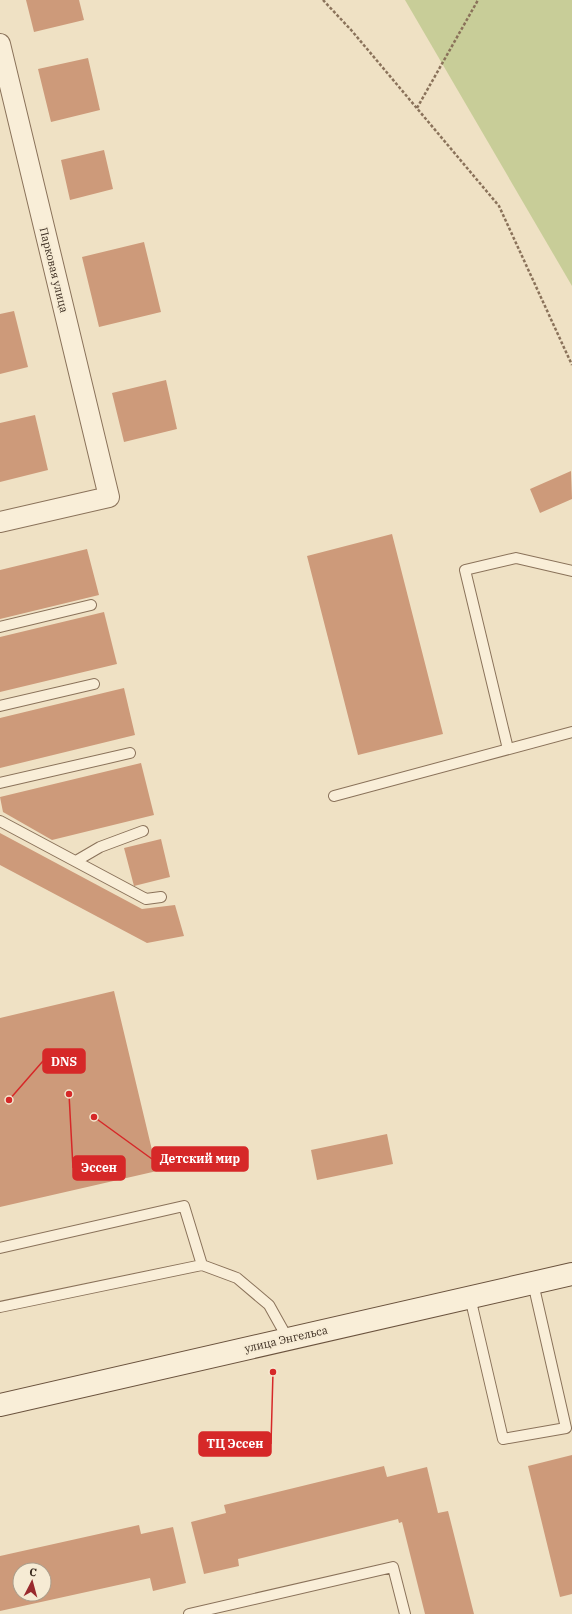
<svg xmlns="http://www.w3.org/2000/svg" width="572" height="1614" viewBox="0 0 572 1614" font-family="'IBM Plex Serif',serif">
	<rect width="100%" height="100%" fill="#efe1c4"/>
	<path fill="#c8cd98" d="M405,0H572V286Z"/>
	<path fill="#cd9a7a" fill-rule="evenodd" d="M26,0H79L84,20L34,32Z
		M88,58L100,110L51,122L38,69Z
		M104,150L113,189L70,200L61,160Z
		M144,242L161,312L99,327L82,257Z
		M14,311L28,367L0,374V314Z
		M166,380L177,429L124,442L112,393Z
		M35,415L48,470L0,482V423Z
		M571,471L572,499L540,513L530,489Z
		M392,534L443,734L358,755L307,556Z
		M87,549L99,595L0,619V570Z
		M104,612L117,664L0,692V637Z
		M124,688L135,735L0,768V718Z
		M141,763L154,815L52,840L3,812L0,797Z
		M0,833L142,909L175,905L184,936L147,943L0,865Z
		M161,839L170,877L134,886L124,848Z
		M114,991L157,1171L0,1207V1018Z
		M387,1134L393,1164L317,1180L311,1150Z
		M572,1455V1594L560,1597L528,1466Z
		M384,1466L387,1477L427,1467L438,1513L448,1511L474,1614H425L402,1522L399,1523L398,1519L238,1559L239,1566L204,1574L191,1522L226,1513L224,1505Z
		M139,1525L141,1534L173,1527L186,1583L153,1591L150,1578L0,1611V1556ZM20,1570H44V1594H20Z"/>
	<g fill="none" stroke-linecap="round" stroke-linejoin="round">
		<g stroke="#8a725a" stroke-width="12">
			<path id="service" d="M0,627L91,605
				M0,706L94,684
				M508,749L465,570L516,558L572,571
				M0,783L130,753
				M334,796L572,732
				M0,821L146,899L161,897
				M76,861L100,847L143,831
				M0,1248L184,1206L202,1265
				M470,1297L503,1439L566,1428L533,1283
				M0,1307L202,1265L237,1278L269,1305L288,1339
				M189,1614L393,1567L405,1614"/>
		</g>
		<g stroke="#8a725a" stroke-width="22">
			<path id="minor" d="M0,44L109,497L0,522"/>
		</g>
		<g stroke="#6b533e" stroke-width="24">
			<path id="secondary" d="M0,1405L572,1274"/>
		</g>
		<path stroke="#8a725a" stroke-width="2.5" stroke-dasharray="3 2" stroke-linecap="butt" d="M323,0L352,31L499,206L572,365
			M417,108L478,0"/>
		<use href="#service" stroke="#f9eed8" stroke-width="10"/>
		<use href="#minor" stroke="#f9eed8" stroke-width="20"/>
		<use href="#secondary" stroke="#f9eed8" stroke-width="22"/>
	</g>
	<g text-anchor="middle" stroke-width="4" stroke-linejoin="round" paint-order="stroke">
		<g font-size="11" fill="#3a2b1f" stroke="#f6ebd4">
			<text transform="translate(54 270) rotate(76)" y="4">Парковая улица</text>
			<text transform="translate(286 1339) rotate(-13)" y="4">улица Энгельса</text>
		</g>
	</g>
	<path fill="none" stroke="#d62828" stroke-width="1.5" d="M9 1100L43 1061M94 1117L152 1159M69 1094L73 1168M273 1372L271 1444"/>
	<g fill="#d62828" stroke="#f6ebd4" stroke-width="1.5">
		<circle cx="9" cy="1100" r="4"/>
		<circle cx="94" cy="1117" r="4"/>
		<circle cx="69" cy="1094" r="4"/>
		<circle cx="273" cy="1372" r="4"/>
	</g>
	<g fill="#d62828" stroke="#d62828" stroke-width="1.5">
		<rect x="43" y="1049" width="42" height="24" rx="4"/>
		<rect x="152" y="1147" width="96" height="24" rx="4"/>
		<rect x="73" y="1156" width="52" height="24" rx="4"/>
		<rect x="199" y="1432" width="72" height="24" rx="4"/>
	</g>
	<g font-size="12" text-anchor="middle" font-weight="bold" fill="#fff">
		<text x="64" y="1066">DNS</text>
		<text x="200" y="1163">Детский мир</text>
		<text x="99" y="1172">Эссен</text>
		<text x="235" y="1448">ТЦ Эссен</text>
	</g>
	<g transform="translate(32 1582) rotate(6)"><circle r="19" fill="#f6ebd4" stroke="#ab9e8c"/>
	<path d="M0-3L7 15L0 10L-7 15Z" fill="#992a2e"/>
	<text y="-6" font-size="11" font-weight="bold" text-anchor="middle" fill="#3a2b1f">С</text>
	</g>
</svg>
